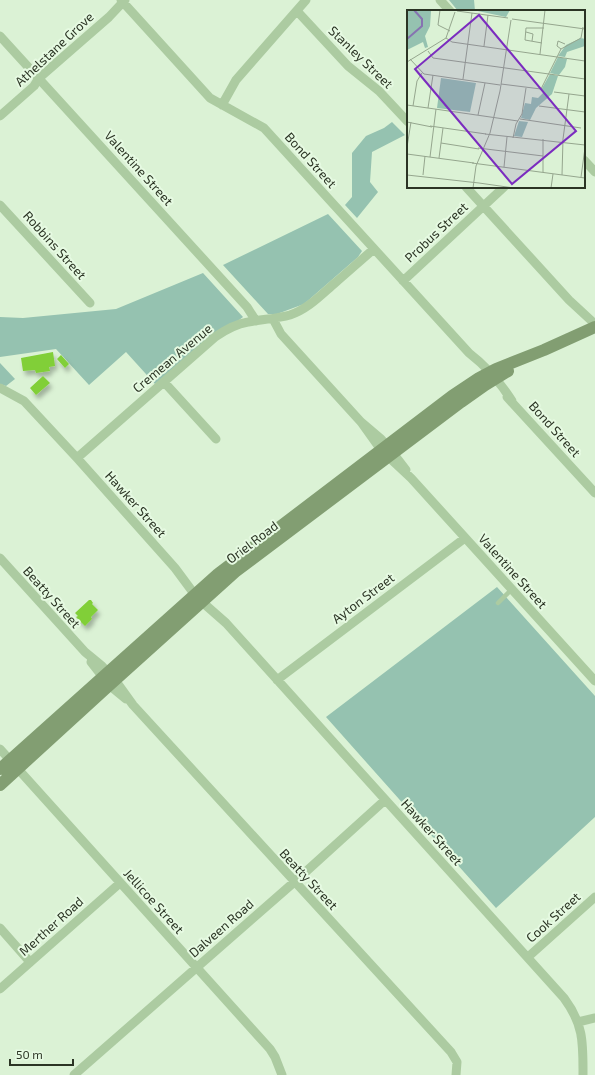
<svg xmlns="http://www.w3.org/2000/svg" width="595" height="1075" viewBox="0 0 595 1075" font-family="'Exo 2',sans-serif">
	<defs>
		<filter id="shadow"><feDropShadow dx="2.5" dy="4.5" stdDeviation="2" flood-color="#0004"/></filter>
	</defs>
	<rect width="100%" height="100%" fill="#dbf2d5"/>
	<path fill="#95c2b0" d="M449,0H474L475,11H458Z
		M392,122L405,135L372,152L370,182L378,192L357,218L345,205L352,197V153L366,136L384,128Z
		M328,214L362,251L358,257L304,304L277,314H268L223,265Z
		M203,273L243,317L155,384L126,352L89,385L56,349L0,357V317L23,318L116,309Z
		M0,363L15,379L6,386L0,384Z
		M497,587L595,696V817L496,908L326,717Z"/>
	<path fill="#81cf37" filter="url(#shadow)" d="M53,352L55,366L49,367L50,371L36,373L35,370L23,371L21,358Z
		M61,355L69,364L65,368L57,359Z
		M43,376L50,383L36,395L30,388Z
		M89,600H91L93,603L92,604L98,610L91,617L92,619L85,626L76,617L78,616L75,613Z"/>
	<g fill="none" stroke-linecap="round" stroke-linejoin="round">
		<path stroke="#accba1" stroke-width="4.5" d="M498,603L512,589"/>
		<path stroke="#accba1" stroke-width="9" d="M121,0L210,98L264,128L469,353C486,366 500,382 512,401
			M440,0L450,11
			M297,11L348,66L379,91L408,122
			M0,36L247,307L256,321
			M222,105L236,80L306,0
			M0,116L34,86L39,78L109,17L125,0
			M584,160L595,172
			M466,187L569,300L595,324
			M0,205L90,303
			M403,281L504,187
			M273,319L281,334L361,422L381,439L393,453L406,470
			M164,382L216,439
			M0,388L24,401L77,458L175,568L195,595
			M507,397L595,493
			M361,422L381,450L411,478L595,681
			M77,458L215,337C225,330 236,324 248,322C262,319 276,319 290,315C308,309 321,295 335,283C348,272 361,260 374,249
			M0,558L85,652L102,666L115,680L133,705L451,1052L457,1062L456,1075
			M201,601L226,623L564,998C584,1025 583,1043 583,1075
			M91,662L109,685L126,699
			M277,680L465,538
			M0,749L270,1049L275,1057L282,1075
			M0,928L30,962
			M528,957L595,897
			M0,989L120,883
			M578,1022L595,1018
			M74,1075L300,877L385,800"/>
		<path stroke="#829e72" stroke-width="12" d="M0,769L218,574L452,396L479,378L496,369L544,350L595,327
			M0,785L105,689L235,572L461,402L485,385L508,371"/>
	</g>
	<g text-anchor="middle" stroke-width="4" stroke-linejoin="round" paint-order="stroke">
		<g font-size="13" fill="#2b3424" stroke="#e6fae2">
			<text transform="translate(54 49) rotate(-43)" y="5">Athelstane Grove</text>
			<text transform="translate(361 57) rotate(44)" y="5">Stanley Street</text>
			<text transform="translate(311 160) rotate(48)" y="5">Bond Street</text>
			<text transform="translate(139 168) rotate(48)" y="5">Valentine Street</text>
			<text transform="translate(436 232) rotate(-43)" y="5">Probus Street</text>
			<text transform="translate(55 245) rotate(48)" y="5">Robbins Street</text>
			<text transform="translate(172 358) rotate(-40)" y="5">Cremean Avenue</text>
			<text transform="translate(555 429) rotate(48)" y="5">Bond Street</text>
			<text transform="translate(136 504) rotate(48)" y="5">Hawker Street</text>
			<text transform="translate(252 542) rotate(-37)" y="5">Oriel Road</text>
			<text transform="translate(513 571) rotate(48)" y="5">Valentine Street</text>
			<text transform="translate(52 597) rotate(48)" y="5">Beatty Street</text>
			<text transform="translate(363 598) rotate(-37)" y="5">Ayton Street</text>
			<text transform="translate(432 832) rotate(48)" y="5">Hawker Street</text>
			<text transform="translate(309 879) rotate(47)" y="5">Beatty Street</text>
			<text transform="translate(154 901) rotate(48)" y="5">Jellicoe Street</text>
			<text transform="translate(553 917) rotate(-42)" y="5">Cook Street</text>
			<text transform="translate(51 926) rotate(-42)" y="5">Merther Road</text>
			<text transform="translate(221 928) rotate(-41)" y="5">Dalveen Road</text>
		</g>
	</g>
	<g transform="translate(407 10)">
		<rect width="178" height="178" fill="#dbf2d5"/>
		<path d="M0,0H31L24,1L23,16L18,26L21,37L18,38L16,32L0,40ZM66,0H103L99,7ZM174,28L178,29V36L160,42L158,47L151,46L159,35ZM151,47L160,49L158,57L152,65L143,63ZM143,64L151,66L145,84L129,98L123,110L114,108L118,93L124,94L125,87L131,88L137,82L134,80ZM34,68L69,73L63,102L30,98ZM112,111L121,112L115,127L107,126Z" fill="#95c2b0"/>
		<path fill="none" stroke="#8673b1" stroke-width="2" d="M0,29L15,16V9L7,0"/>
		<path fill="none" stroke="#95a68e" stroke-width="1" d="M33,0L31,15L43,21M50,1L101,8M105,9L178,19M119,22L126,24L125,31M39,28L45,32L178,51M135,33L118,30L119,18H137M77,36L81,5M154,39L150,36L151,31L158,34M21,41L26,48L178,69M133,44L138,0M3,49L17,64L93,75M0,52L39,28L48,2M56,69L65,3M94,74L134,79L154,39L174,28L176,17M147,82L178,86M0,95L111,111M6,96L10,71L15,63M132,96L178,102M21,98L26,65M71,105L78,73M113,109L174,118M0,112L25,117M23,116L79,124M78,124L178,135M106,128L109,114L115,104L119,78M136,129V162M34,133L72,139M0,137L4,112M71,138L136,146M0,144L67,153M23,147L29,99M32,148L36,118M65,153L178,168M97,157L100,127M0,165L72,173M16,165L18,146M155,165L156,129L162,84M174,167L178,138M72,173L107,178M66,178L69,156L83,123L93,81L104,10M144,178L146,164"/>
		<path fill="#7b2cbf" fill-opacity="0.15" stroke="#7b2cbf" stroke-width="2" d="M72,5L169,121L105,174L8,59Z"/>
		<rect width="178" height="178" fill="none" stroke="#2b3424" stroke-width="2"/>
	</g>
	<path d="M10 1059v6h63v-6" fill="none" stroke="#2b3424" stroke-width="2"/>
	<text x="16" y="1059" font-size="12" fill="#2b3424" stroke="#e6fae2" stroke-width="3" paint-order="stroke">50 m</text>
</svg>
